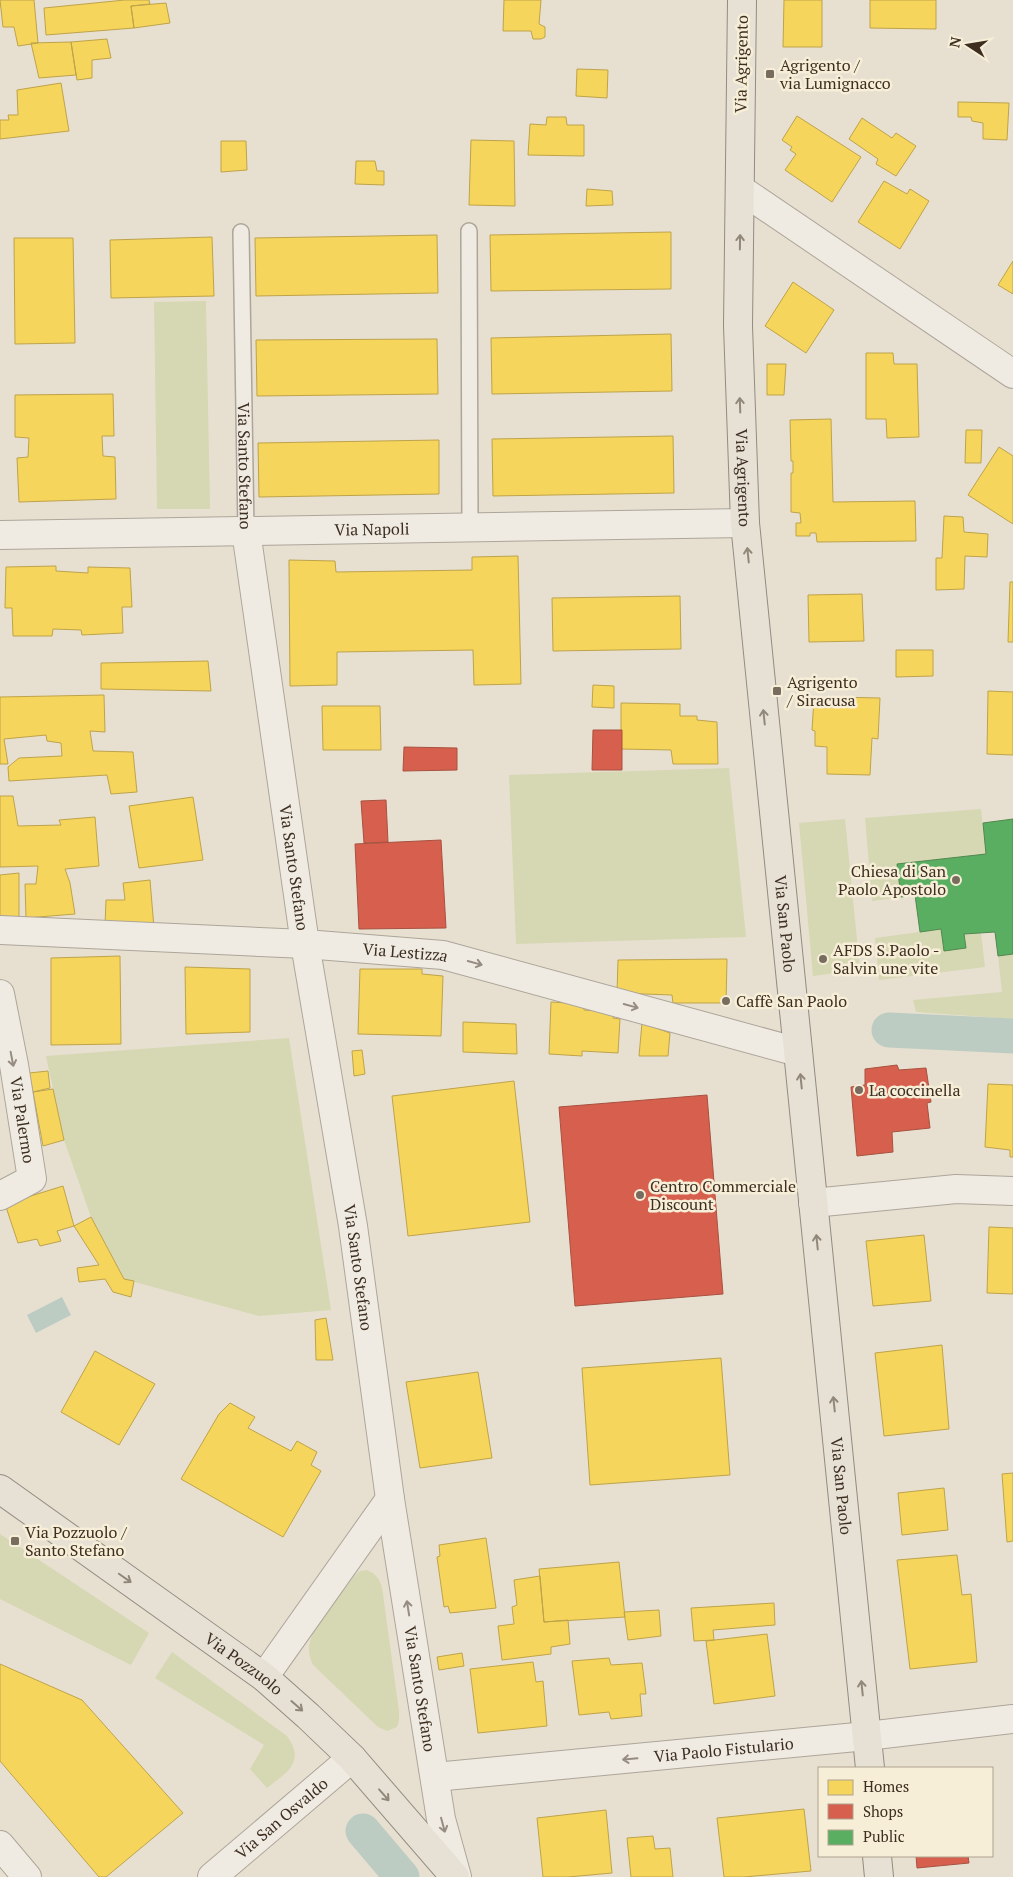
<svg xmlns="http://www.w3.org/2000/svg" width="1013" height="1877" viewBox="0 0 1013 1877" font-family="'PT Serif',serif">
	<rect width="100%" height="100%" fill="#e7e0d1"/>
	<path fill="#d6d7b3" d="M206,301L210,509H157L154,302Z
		M729,768L746,937L516,944L509,775Z
		M981,809L986,854L898,864L901,897L872,901L865,818Z
		M845,819L860,970L813,976L799,823Z
		M941,929L945,950L965,948L964,934L981,933L985,967L879,980L875,938Z
		M1013,954V1019L916,1012L913,1000L1002,992L998,956Z
		M289,1038L331,1310L259,1316L124,1279L91,1217L64,1140L46,1056Z
		M0,1534L149,1633L131,1665L0,1599Z
		M367,1570C376,1574 379,1578 382,1587L399,1711V1721L397,1727L387,1731L378,1727L313,1665C307,1653 308,1643 314,1631L355,1575L360,1571Z
		M172,1652L287,1736C306,1762 287,1772 267,1788L250,1769L264,1745L155,1678Z"/>
	<path fill="#bcccc2" d="M62,1297L71,1315L36,1333L27,1315Z"/>
	<path fill="#f6d55c" stroke="#bea34a" d="M0,0H34L38,43L18,46L14,27H3Z
		M125,0H149L150,4L131,6L134,28L46,35L44,8Z
		M504,0H541L539,24L545,27V37L541,39H533L531,31H503Z
		M784,0H822V47H783Z
		M870,0H936V29L870,28Z
		M166,3L170,23L134,28L131,6Z
		M107,39L111,58L92,60V78L77,80L71,42Z
		M71,42L76,75L39,78L31,43Z
		M577,69L608,70L607,98L576,96Z
		M61,83L69,131L0,139V120H9L8,115H18L17,90Z
		M958,102L1009,103L1007,140L983,139V123L972,121L971,117H958Z
		M797,116L861,157L832,202L785,170L796,154L790,150L792,147L782,140Z
		M547,117H566L567,125H584V156L528,155L530,124L546,125Z
		M862,118L892,138L896,133L916,146L896,176L876,164L878,159L849,139Z
		M471,140L514,141L515,206L469,205Z
		M221,141H246L247,170L221,172Z
		M356,161H375L377,171H384V185L355,184Z
		M884,181L907,194L910,189L929,201L900,249L858,222Z
		M587,189L612,191L613,205L586,206Z
		M671,232V289L491,291L490,235Z
		M437,235L438,293L256,296L255,238Z
		M212,237L214,296L111,298L110,240Z
		M14,238H73L75,343L15,344Z
		M1013,261V294L998,285Z
		M793,282L834,310L806,353L765,326Z
		M671,334L672,391L492,394L491,338Z
		M437,339L438,394L257,396L256,340Z
		M866,353H893L894,364H917L919,437L887,438L886,419H866Z
		M767,364H786L784,395H767Z
		M113,394L114,436H102L103,456L115,457L116,499L19,502L17,458L28,457L29,438L15,437V395Z
		M831,419L833,502L915,501L916,541L817,542L816,533H810V536H796V523H801L800,513L791,512V473H793V461H791L790,420Z
		M966,430H982L981,463H965Z
		M673,436L674,493L493,496L492,439Z
		M439,440V494L259,497L258,443Z
		M999,447L1013,456V524L968,495Z
		M944,516L963,517L964,532L988,534L987,557L965,556L964,589L936,590V558H942Z
		M518,556L521,684L474,685L473,650L337,652V685L290,686L289,560L335,561L336,572L472,570V557Z
		M56,566V571L88,573V567L130,568L132,607H122L123,633L82,635L81,630L53,629L52,636H13L12,608H5L6,567Z
		M1010,582H1013V642H1008Z
		M862,594L864,641L809,642L808,595Z
		M680,596L681,649L553,651L552,598Z
		M896,650H933V676L896,677Z
		M208,661L211,691L101,689V663Z
		M593,685L614,686V708L592,707Z
		M988,691L1013,692V755L987,754Z
		M104,695L105,732L90,731L93,751L133,752L137,792L111,794L107,775L9,781L8,767L19,758L62,756L61,743L47,741L46,735L4,739L8,764H0V697Z
		M832,697L880,698L878,739L872,738L870,775L827,774V747L815,746V731L812,730L814,699H832Z
		M621,703L680,704V716H697V720L717,722L718,764H673L671,750L621,749Z
		M322,706H380L381,750H323Z
		M0,796H13L18,826L61,825L59,820L95,817L99,866L65,869L70,883L75,914L26,918L25,884H36L38,866L0,867Z
		M193,797L203,860L139,868L129,806Z
		M19,873V920L0,917V875Z
		M150,880L154,928L105,925L106,900H125L123,883Z
		M120,956L121,1044L51,1045V958Z
		M727,959L726,1003H673L672,995L617,993L618,960Z
		M185,967L250,969V1032L186,1034Z
		M360,969H422V974L443,976L441,1036L358,1034Z
		M551,1002L584,1004V1010L614,1012L613,1018L620,1019L618,1053L582,1051V1056L549,1054Z
		M463,1022L516,1024L517,1054L463,1052Z
		M642,1023L670,1033L668,1056H639Z
		M362,1050L365,1074L354,1076L352,1051Z
		M48,1071L50,1088L33,1092L29,1073Z
		M514,1081L530,1222L408,1236L392,1096Z
		M988,1084L1013,1085V1157H1010V1150L985,1147Z
		M53,1089L64,1140L43,1146L33,1092Z
		M63,1186L74,1226L57,1231L61,1241L40,1246L37,1239L18,1243L5,1204Z
		M91,1217L124,1279L134,1281L131,1297L113,1292L105,1279L79,1282L77,1268L99,1265L74,1226Z
		M989,1227L1013,1228V1294L987,1293Z
		M924,1235L931,1301L873,1306L866,1241Z
		M326,1318L333,1360H316L315,1320Z
		M942,1345L949,1429L884,1436L875,1353Z
		M95,1351L155,1384L119,1445L61,1412Z
		M721,1358L730,1475L590,1485L582,1368Z
		M478,1372L492,1458L420,1468L406,1382Z
		M230,1403L255,1417L248,1428L291,1451L297,1441L317,1452L311,1465L321,1471L283,1537L181,1479L219,1414Z
		M1013,1473V1541L1007,1542L1002,1474Z
		M944,1488L948,1530L902,1535L898,1493Z
		M486,1538L496,1608L450,1613L448,1606L444,1607L437,1557L440,1556L439,1545Z
		M957,1555L962,1595L971,1594L977,1662L910,1669L897,1560Z
		M619,1562L625,1617L544,1622L539,1569Z
		M540,1576L544,1622L568,1620L570,1644L551,1647V1654L502,1660L498,1626L514,1624L512,1607L517,1605L514,1580Z
		M774,1603L775,1625L713,1630L714,1640L694,1641L691,1608Z
		M659,1610L661,1636L628,1640L624,1612Z
		M767,1634L775,1696L714,1704L706,1641Z
		M462,1653L464,1666L439,1670L437,1657Z
		M609,1658L611,1665L642,1663L646,1694H640L642,1716L611,1719L609,1712L579,1715L572,1661Z
		M533,1662L536,1682L543,1681L547,1726L478,1733L470,1669Z
		M0,1664L82,1700L183,1813L106,1877H99L0,1761Z
		M804,1809L811,1871L744,1877H724L717,1818Z
		M606,1810L612,1873L568,1877H543L537,1818Z
		M653,1836L655,1849L670,1848L673,1877H631L627,1838Z"/>
	<path fill="#d6604d" stroke="#a85140" d="M593,730H622V770H592Z
		M404,747L457,748V770L403,771Z
		M386,800L388,842L364,843L361,801Z
		M441,840L446,928L359,929L355,844Z
		M897,1065L899,1070L926,1068L931,1102L927,1103L930,1128L892,1132L893,1152L857,1156L851,1087L865,1085V1069Z
		M707,1095L723,1294L575,1306L559,1107Z
		M916,1856H968L969,1863L917,1868Z"/>
	<path fill="#5aae61" stroke="#51884e" d="M1013,819V954L998,956L995,932L964,934L966,948L944,951L941,929L920,932L915,895L901,897L897,864L986,854L983,823Z"/>
	<g fill="none" stroke-linecap="round" stroke-linejoin="round">
		<path stroke="#bcccc2" stroke-width="35" d="M889,1030L1013,1036
			M363,1831L402,1877"/>
		<g stroke="#ada599" stroke-width="18">
			<g id="service">
				<path d="M469,231L470,528"/>
				<path id="s1" d="M241,232L246,531"/>
			</g>
		</g>
		<g stroke="#ada599" stroke-width="30">
			<g id="minor">
				<path d="M740,189L1013,374"/>
				<path id="s2" d="M246,531L305,944L353,1226L390,1499L441,1819L457,1877"/>
				<path id="s3" d="M0,535L745,523"/>
				<path id="s4" d="M0,930L305,944L443,955L798,1052"/>
				<path id="s5" d="M0,994L14,1065L32,1179L0,1196"/>
				<path d="M813,1203L956,1189L1013,1191"/>
				<path d="M264,1677L390,1499"/>
				<path id="s6" d="M435,1777L867,1736L1013,1719"/>
				<path d="M0,1845L27,1877"/>
				<path id="s7" d="M212,1877L352,1758"/>
			</g>
		</g>
		<g stroke="#928b80" stroke-width="30">
			<g id="primary">
				<path id="s8" d="M742,0L738,326L745,523L870,1768"/>
				<path id="s9" d="M0,1489L264,1677L308,1716L352,1758L455,1877"/>
				<path d="M877,1856L879,1877"/>
			</g>
		</g>
		<use href="#service" stroke="#efebe3" stroke-width="15"/>
		<use href="#minor" stroke="#efebe3" stroke-width="28"/>
		<use href="#primary" stroke="#e6e1d4" stroke-width="28"/>
	</g>
	<defs><path id="oneway-shaft" d="M-6 0H5M1.5-3L5.5 0L1.5 3" fill="none" stroke-width="1.6" stroke-linecap="round" stroke-linejoin="round" transform="scale(1.25)"/></defs>
	<g stroke="#92887a">
		<use href="#oneway-shaft" transform="translate(740 242) rotate(-89)"/>
		<use href="#oneway-shaft" transform="translate(740 405) rotate(-92)"/>
		<use href="#oneway-shaft" transform="translate(748 555) rotate(-96)"/>
		<use href="#oneway-shaft" transform="translate(764 717) rotate(-96)"/>
		<use href="#oneway-shaft" transform="translate(801 1081) rotate(-96)"/>
		<use href="#oneway-shaft" transform="translate(817 1242) rotate(-96)"/>
		<use href="#oneway-shaft" transform="translate(834 1404) rotate(-96)"/>
		<use href="#oneway-shaft" transform="translate(125 1578) rotate(35)"/>
		<use href="#oneway-shaft" transform="translate(862 1688) rotate(-96)"/>
		<use href="#oneway-shaft" transform="translate(297 1706) rotate(41)"/>
		<use href="#oneway-shaft" transform="translate(384 1795) rotate(49)"/>
	</g>
	<g stroke="#968c82">
		<use href="#oneway-shaft" transform="translate(475 963) rotate(15)"/>
		<use href="#oneway-shaft" transform="translate(631 1006) rotate(15)"/>
		<use href="#oneway-shaft" transform="translate(12 1059) rotate(79)"/>
		<use href="#oneway-shaft" transform="translate(408 1608) rotate(-99)"/>
		<use href="#oneway-shaft" transform="translate(630 1759) rotate(175)"/>
		<use href="#oneway-shaft" transform="translate(443 1825) rotate(75)"/>
	</g>
	<g fill="#786c5e" stroke="#f7eed8" stroke-width="2">
		<rect x="765" y="69" width="10" height="10" rx="2.5"/>
		<rect x="772" y="686" width="10" height="10" rx="2.5"/>
		<circle cx="956" cy="880" r="5"/>
		<circle cx="823" cy="959" r="5"/>
		<circle cx="726" cy="1001" r="5"/>
		<circle cx="859" cy="1090" r="5"/>
		<circle cx="640" cy="1195" r="5"/>
		<rect x="10" y="1536" width="10" height="10" rx="2.5"/>
	</g>
	<g text-anchor="middle" stroke-width="5" stroke-linejoin="round" paint-order="stroke">
		<g font-size="16" fill="#3d2e20" stroke="#f7eed8">
			<text transform="translate(741 64) rotate(-89)" y="6">Via Agrigento</text>
			<text dy="6" stroke="none"><textPath href="#s1" startOffset="234">Via Santo Stefano</textPath></text>
			<text dy="6" stroke="none"><textPath href="#s8" startOffset="478">Via Agrigento</textPath></text>
			<text dy="6" stroke="none"><textPath href="#s3" startOffset="372">Via Napoli</textPath></text>
			<text dy="6" stroke="none"><textPath href="#s2" startOffset="340">Via Santo Stefano</textPath></text>
			<text dy="6" stroke="none"><textPath href="#s8" startOffset="926">Via San Paolo</textPath></text>
			<text dy="6" stroke="none"><textPath href="#s4" startOffset="406">Via Lestizza</textPath></text>
			<text dy="6" stroke="none"><textPath href="#s5" startOffset="128">Via Palermo</textPath></text>
			<text dy="6" stroke="none"><textPath href="#s2" startOffset="745">Via Santo Stefano</textPath></text>
			<text dy="6" stroke="none"><textPath href="#s8" startOffset="1491">Via San Paolo</textPath></text>
			<text dy="6" stroke="none"><textPath href="#s9" startOffset="300">Via Pozzuolo</textPath></text>
			<text dy="6" stroke="none"><textPath href="#s2" startOffset="1171">Via Santo Stefano</textPath></text>
			<text dy="6" stroke="none"><textPath href="#s6" startOffset="290">Via Paolo Fistulario</textPath></text>
			<text dy="6" stroke="none"><textPath href="#s7" startOffset="91">Via San Osvaldo</textPath></text>
		</g>
		<g font-size="16" fill="#3d2e20" stroke="#f7eed8" text-anchor="start">
			<text x="780" y="71">Agrigento /<tspan x="780" dy="18">via Lumignacco</tspan></text>
			<text x="787" y="688">Agrigento<tspan x="787" dy="18">/ Siracusa</tspan></text>
			<text x="946" y="877" text-anchor="end">Chiesa di San<tspan x="946" dy="18">Paolo Apostolo</tspan></text>
			<text x="833" y="956">AFDS S.Paolo -<tspan x="833" dy="18">Salvin une vite</tspan></text>
			<text x="736" y="1007">Caffè San Paolo</text>
			<text x="869" y="1096">La coccinella</text>
			<text x="650" y="1192">Centro Commerciale<tspan x="650" dy="18">Discount</tspan></text>
			<text x="25" y="1538">Via Pozzuolo /<tspan x="25" dy="18">Santo Stefano</tspan></text>
		</g>
	</g>
	<rect x="818" y="1767" width="175" height="90" fill="#f7eed8" stroke="#ada18e"/>
	<rect x="828" y="1780" width="25" height="15" fill="#f6d55c" stroke="#ada18e"/>
	<text x="863" y="1792" font-size="15" fill="#3d2e20">Homes</text>
	<rect x="828" y="1804" width="25" height="15" fill="#d6604d" stroke="#ada18e"/>
	<text x="863" y="1817" font-size="15" fill="#3d2e20">Shops</text>
	<rect x="828" y="1830" width="25" height="15" fill="#5aae61" stroke="#ada18e"/>
	<text x="863" y="1842" font-size="15" fill="#3d2e20">Public</text>
	<g transform="translate(968 45) rotate(282)" stroke="#f7eed8" stroke-width="4" paint-order="stroke">
	<path d="M0-4L9 19L0 12L-9 19Z" fill="#3d2e20"/>
	<text y="-8" font-size="14" font-weight="bold" text-anchor="middle" fill="#3d2e20">N</text>
	</g>
</svg>
